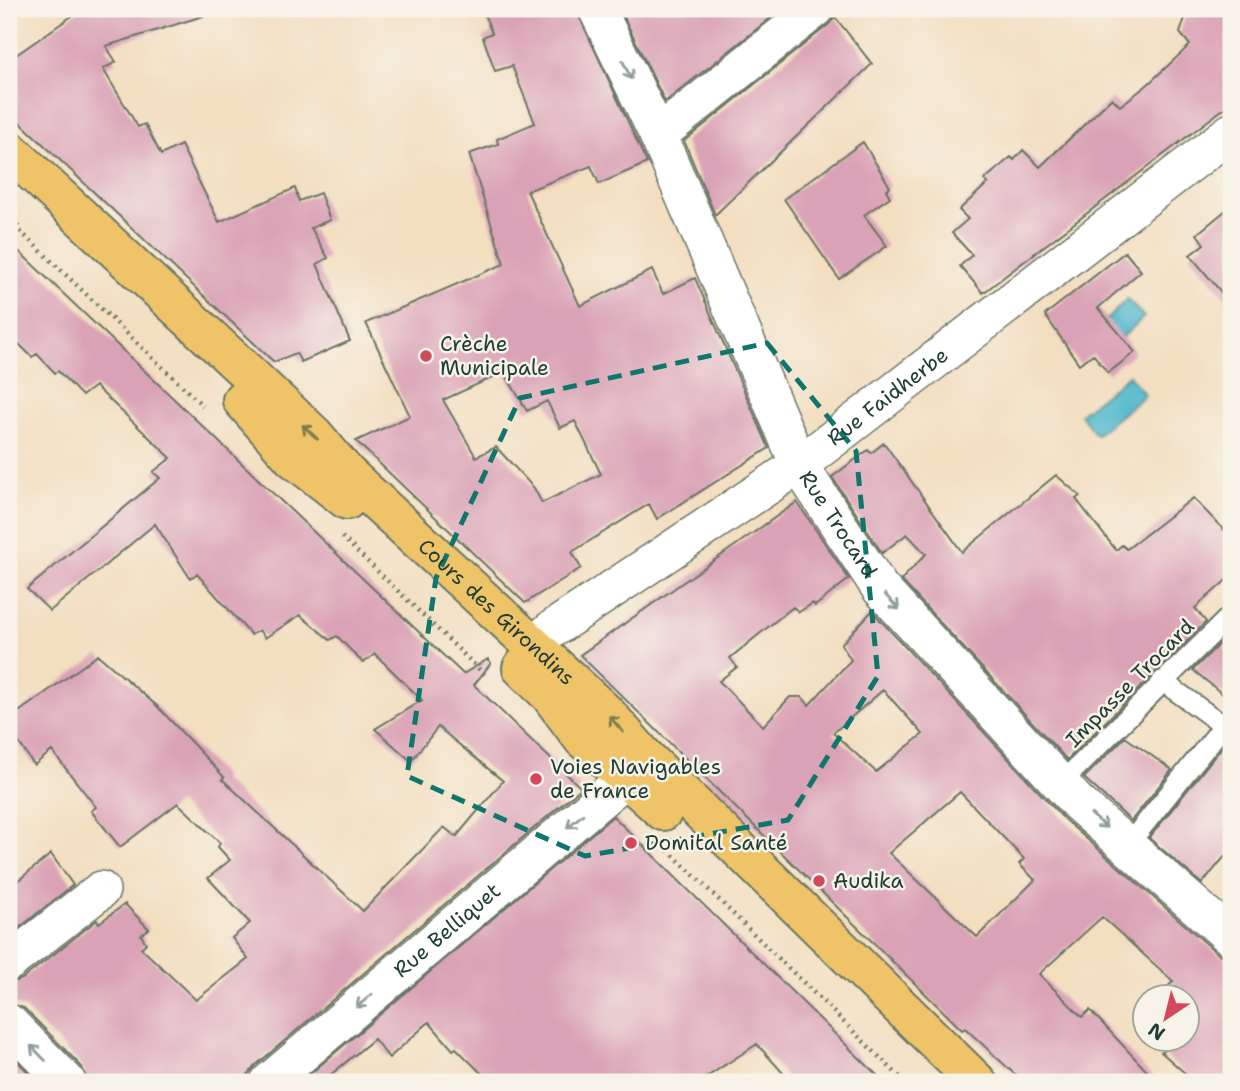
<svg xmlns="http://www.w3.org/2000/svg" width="1240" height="1091" viewBox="0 0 1240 1091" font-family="'Shantell Sans',sans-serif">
	<rect width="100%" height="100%" fill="#f7f3e8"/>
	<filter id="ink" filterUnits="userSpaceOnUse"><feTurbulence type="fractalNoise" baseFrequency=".0143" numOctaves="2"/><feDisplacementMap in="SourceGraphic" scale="14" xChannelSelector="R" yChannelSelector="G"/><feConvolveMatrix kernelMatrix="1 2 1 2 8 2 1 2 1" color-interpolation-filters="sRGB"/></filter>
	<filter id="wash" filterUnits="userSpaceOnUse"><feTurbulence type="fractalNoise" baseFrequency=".00686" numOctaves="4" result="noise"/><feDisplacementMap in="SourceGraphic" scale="28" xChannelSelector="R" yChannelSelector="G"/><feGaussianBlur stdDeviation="1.57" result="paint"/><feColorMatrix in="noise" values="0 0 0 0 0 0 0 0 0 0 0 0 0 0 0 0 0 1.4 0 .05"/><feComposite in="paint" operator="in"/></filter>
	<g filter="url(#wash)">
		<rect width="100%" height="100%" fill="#f3dec0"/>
		<path fill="#4eb7cc" stroke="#367a80" stroke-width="2" d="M1127,299L1144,317L1103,355L1088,339Z
			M1129,375L1145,395L1096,435L1080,414Z"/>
		<g id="blocks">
			<path fill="#daa2b6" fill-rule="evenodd" d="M82,9H202L203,16L106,46L116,62L103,69L138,127L145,124L161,155L181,145L219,222L295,188L299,201L320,193L330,220L311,228L328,258L317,264L350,341L301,362L296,353L274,362L9,112V60Z
				M482,9H576L647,163L599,184L591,166L527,191L580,306L652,270L663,294L695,278L769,448L657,519L649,504L572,552L581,568L525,603L356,441L410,416L366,323L504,264L469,154L498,144L497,139L535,123L512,66L495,71L483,37L492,33ZM504,372L527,411L547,401L560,428L575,421L601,474L542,503L534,488L496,447L476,457L443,400Z
				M620,9H782L665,102Z
				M1188,9H1231V103L983,293L960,266L972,255L952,233L968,219L959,210L988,183L984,180L1011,157L1014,160L1023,150L1040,167L1112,98L1120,106L1146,86L1190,45L1180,33Z
				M835,17L872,64L715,215L684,141L828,25Z
				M863,142L890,187L886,190L890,197L864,215L887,246L839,279L784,199Z
				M1231,206V304L1190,255L1204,244L1197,234Z
				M9,242L463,674L488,659L491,663L474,685L581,788L255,1066L242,1082H87L82,1067L24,1008L9,1003V983L22,979L97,920L99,923L125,904L149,929L141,935L146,943L141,948L196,1000L248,959L232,938L250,923L208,878L230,860L218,847L220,843L178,803L120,847L91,811L96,807L52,751L34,765L9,728V719L98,655L157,706L224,777L222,779L363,911L444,827L456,837L503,781L438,727L411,761L375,729L422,700L375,654L363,663L337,636L330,640L300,615L265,638L259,630L251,635L197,574L190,578L155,524L50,611L27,589L160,478L153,472L171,458L95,386L82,396L58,371L55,373L37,354L32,357L9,334Z
				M1125,252L1141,271L1098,308L1135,352L1108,373L1093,354L1079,364L1045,315Z
				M884,443L962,552L1056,475L1080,496L1076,499L1116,550L1122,545L1127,549L1193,498L1231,537V576L1195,608L1206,622L1067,760L901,580L926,554L907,534L882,553L832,477L868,450L871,453Z
				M797,502L849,579L815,606L813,603L799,612L793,607L768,627L730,658L737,667L719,681L763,726L790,697H802L809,705L851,660L841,644L872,611L1064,819L1217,953L1231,961V1082H1195L1161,1052L1175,1039H1187V1026L1197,1016L1187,1008V997H1176L1167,988L1173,981L1102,917L1039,974L1082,1017L1090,1010L1157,1082H1023L965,1028L962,1030L947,1015L580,655ZM883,690L923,734L876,772L833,733ZM960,792L1024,859L1019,864L1035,880L977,937L889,853Z
				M1221,642L1231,654V701L1193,670Z
				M1125,737L1172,770L1131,821L1084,778Z
				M1226,742L1231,743V849L1202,884L1149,838Z
				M613,816L884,1082H791L757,1044L699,1082H490L456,1048L453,1050L429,1022L389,1058L374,1039L322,1082L310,1074Z
				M51,854L73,885L9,936V888Z
				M9,1053L38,1082H9Z"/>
		</g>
	</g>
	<g filter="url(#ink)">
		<use href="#blocks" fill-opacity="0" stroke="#697565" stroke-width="2"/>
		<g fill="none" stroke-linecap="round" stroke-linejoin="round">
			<g stroke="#697565" stroke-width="23">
				<path id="service" d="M1162,681L1231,731
					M1060,784L1231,615
					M1127,846L1224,725"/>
			</g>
			<g stroke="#697565" stroke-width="40">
				<g id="minor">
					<path id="s1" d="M597,9L658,135L799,465L880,588L1078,803L1231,937"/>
					<path d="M658,135L815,9"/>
					<path id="s2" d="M533,646L551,630L799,465L1231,132"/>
					<path d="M9,962L101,890"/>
					<path d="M9,1023L67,1082"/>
					<path id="s3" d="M269,1082L627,777"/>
				</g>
			</g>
			<g stroke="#697565" stroke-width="42">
				<g id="primary">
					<path id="s4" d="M9,150L314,435L347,474L607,714L643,755L977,1082"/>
					<path d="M242,400L293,458L347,500"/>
					<path d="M522,668L550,695L583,739L663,811"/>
				</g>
			</g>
			<path stroke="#697565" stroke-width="4.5" stroke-dasharray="2 5" stroke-linecap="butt" d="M10,205L20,231L203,406
				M9,221L18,230
				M342,537L485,675
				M668,850L905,1082"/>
			<use href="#service" stroke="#fff" stroke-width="19"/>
			<use href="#minor" stroke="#fff" stroke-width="37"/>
			<use href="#primary" stroke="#efc469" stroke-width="38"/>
		</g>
		<defs><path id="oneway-shaft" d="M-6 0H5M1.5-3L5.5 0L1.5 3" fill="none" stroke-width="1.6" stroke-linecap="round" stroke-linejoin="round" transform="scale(1.75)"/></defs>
		<g stroke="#8f9e9a">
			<use href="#oneway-shaft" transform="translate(627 70) rotate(64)"/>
			<use href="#oneway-shaft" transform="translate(892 602) rotate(47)"/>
			<use href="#oneway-shaft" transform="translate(575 821) rotate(140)"/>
			<use href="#oneway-shaft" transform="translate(1099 821) rotate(41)"/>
			<use href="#oneway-shaft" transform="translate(364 1001) rotate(140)"/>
			<use href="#oneway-shaft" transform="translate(38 1053) rotate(-135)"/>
		</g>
		<g stroke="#7d7a4c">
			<use href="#oneway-shaft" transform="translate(310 432) rotate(-136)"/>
			<use href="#oneway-shaft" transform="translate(616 724) rotate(-131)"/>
		</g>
	</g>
	<path fill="none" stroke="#0f766e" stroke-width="5" stroke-dasharray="14 9" stroke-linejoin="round" d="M767,343L856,451L878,676L788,820L585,856L407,776L436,578L520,398Z"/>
	<g fill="#d1495b" stroke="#f7f3e8" stroke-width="2.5">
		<circle cx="426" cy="356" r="7"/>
		<circle cx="536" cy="779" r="7"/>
		<circle cx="631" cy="843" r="7"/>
		<circle cx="819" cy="881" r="7"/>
	</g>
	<g text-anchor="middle" stroke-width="5" stroke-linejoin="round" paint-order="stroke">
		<g font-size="21" fill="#1f3d34" stroke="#f7f3e8" text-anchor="start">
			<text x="440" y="351">Crèche<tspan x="440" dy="24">Municipale</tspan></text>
			<text x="550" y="774">Voies Navigables<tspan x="550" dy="24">de France</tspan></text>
			<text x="645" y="850">Domital Santé</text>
			<text x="833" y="888">Audika</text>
		</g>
		<g font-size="21" fill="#1f3d34" stroke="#f7f3e8">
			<text dy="7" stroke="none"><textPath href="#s2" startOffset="434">Rue Faidherbe</textPath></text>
			<text dy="7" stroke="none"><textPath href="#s1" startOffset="570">Rue Trocard</textPath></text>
			<text dy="7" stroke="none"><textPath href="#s4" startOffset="672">Cours des Girondins</textPath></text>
			<text transform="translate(1130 683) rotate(-45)" y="7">Impasse Trocard</text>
			<text dy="7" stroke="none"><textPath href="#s3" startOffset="234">Rue Belliquet</textPath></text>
		</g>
	</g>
	<rect width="1240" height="1091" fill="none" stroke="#f7f3e8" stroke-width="35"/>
	<g transform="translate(1166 1018) rotate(215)"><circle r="33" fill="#f7f3e8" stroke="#a1aaa0" stroke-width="2"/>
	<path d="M0-5L12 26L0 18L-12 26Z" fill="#d1495b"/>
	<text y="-10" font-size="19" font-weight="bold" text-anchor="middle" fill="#1f3d34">N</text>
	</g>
</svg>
